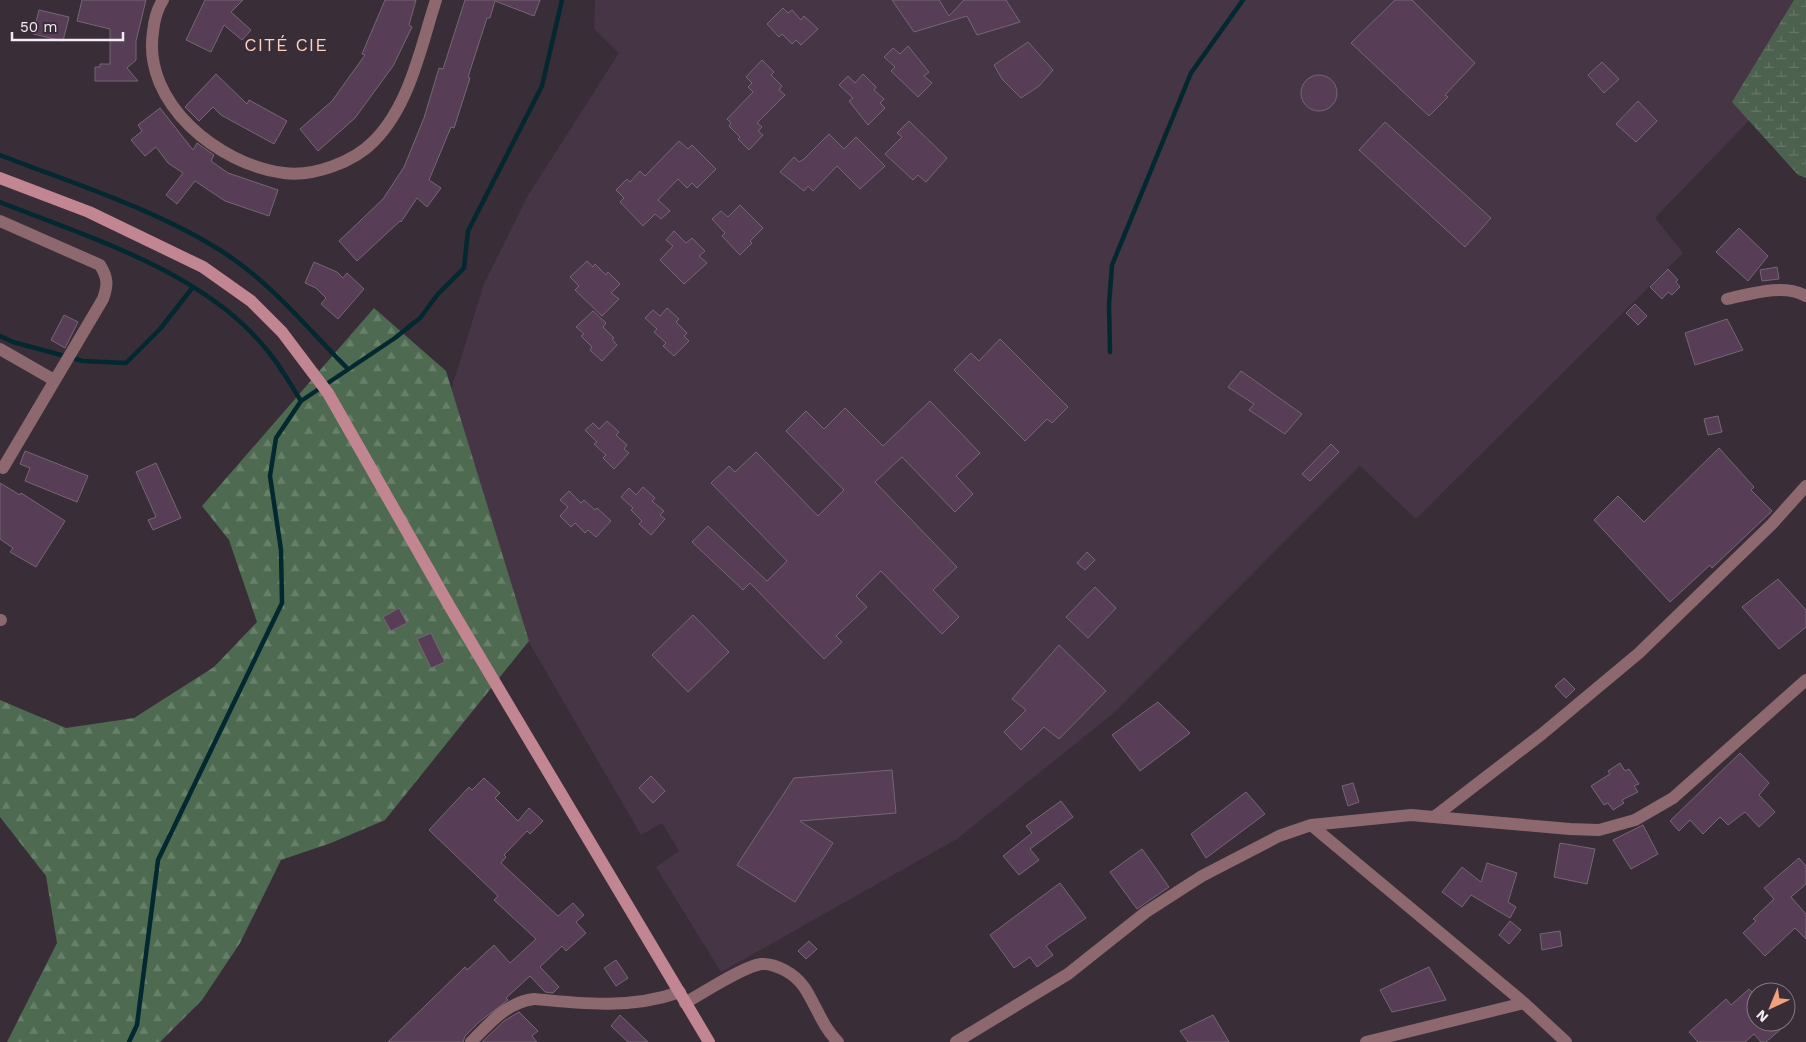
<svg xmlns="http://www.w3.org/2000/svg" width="1806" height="1042" viewBox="0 0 1806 1042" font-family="'Work Sans',sans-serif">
	<defs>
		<pattern id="forest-firs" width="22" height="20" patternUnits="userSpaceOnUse" patternTransform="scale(1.25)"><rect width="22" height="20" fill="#4e6b51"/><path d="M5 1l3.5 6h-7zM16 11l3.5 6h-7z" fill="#68806a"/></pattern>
		<pattern id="wetland-marsh" width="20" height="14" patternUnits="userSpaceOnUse" patternTransform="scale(1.25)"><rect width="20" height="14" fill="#4d614f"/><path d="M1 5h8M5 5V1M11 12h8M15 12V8" fill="none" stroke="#677869"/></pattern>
	</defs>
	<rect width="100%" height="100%" fill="#392d38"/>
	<path fill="#463545" d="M595,0H1804L1760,109L1655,218L1683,253L1416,519L1360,466L1115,712L957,839L721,972L656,867L679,851L662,823L641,835L427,467L484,284L527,197L619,53L594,29Z"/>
	<path fill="url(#forest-firs)" d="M374,308L446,371L529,641L385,820L331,843L281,860L240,943L202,1000L160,1042H7L57,943L46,876L0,817V700L66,728L134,718L214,667L257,622L229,540L202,506Z"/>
	<path fill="url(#wetland-marsh)" d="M1794,0H1806V178L1798,175L1732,102Z"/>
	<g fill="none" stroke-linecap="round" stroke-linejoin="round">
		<path stroke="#03282f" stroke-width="4.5" d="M0,155C74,184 159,210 226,254C273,285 308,329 347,368
			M0,202C88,237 198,270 262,344C277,361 289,381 301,401
			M0,336L13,342L83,361L126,363L160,329L193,287
			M1110,352L1109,305L1112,265L1191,73L1243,0
			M129,1042L137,1025L158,860L282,603L281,550L270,476L276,438L301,401L395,338L420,318L438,294L464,268L468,231L542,86L562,0"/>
	</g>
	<path fill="#573d55" stroke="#756773" d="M82,0H146L136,41V60L127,68L138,81H95V67H100V64H110V29L77,21Z
		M205,0H243L231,12L251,30L242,40L224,25L211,52L186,40Z
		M385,0H416L409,25L412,27L393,66L355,118L318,151L300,129L332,101L365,55L362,54Z
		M465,0H540L534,16L495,1L490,18H487L468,77L470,78L454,128L451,127L429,180L441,188L427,207L417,198L401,222L400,221L357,261L339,241L383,199L404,167L424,118L439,68L443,69Z
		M892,0H939L949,16L964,0H1006L1020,22L977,35L967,16L914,32Z
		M1395,0H1412L1475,63L1445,95L1448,97L1429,116L1351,43Z
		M783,8L788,13L792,10L801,20L804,16L818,29L801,45L796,40L792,44L782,34L779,37L767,24Z
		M39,10L69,17L63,41L33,34Z
		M1028,42L1053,70L1039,86L1021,98L1002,79L994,65Z
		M908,46L929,72L924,76L932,83L918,97L891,71L895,67L884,57L893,48L900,54Z
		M762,60L774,72L771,75L782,86L779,90L785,95L757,123L762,127L758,131L763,135L749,150L738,139L740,137L729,126L731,123L727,119L753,92L748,87L752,83L746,77Z
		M1602,62L1619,79L1604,93L1588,75Z
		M216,74L247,104L249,100L287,121L274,144L221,115L213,107L199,121L185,107Z
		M863,74L876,87L874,90L884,99L880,103L885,108L868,125L849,101L853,98L839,85L848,76L855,83Z
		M1301 93a18 18 0 1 1 36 0a18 18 0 1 1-36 0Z
		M1638,101L1657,121L1636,142L1616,124Z
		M160,108L193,150L197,143L214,155L211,161L228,173L278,190L269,216L225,201L195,181L177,204L166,195L183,173L168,163L156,147L145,156L131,140L142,131L138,125Z
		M909,121L947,158L926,182L918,175L913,180L885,154L902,137L897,133Z
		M1385,122L1491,218L1465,247L1359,150Z
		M829,134L844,149L856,137L885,166L860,189L837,166L813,191L808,186L804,191L780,172L794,157L799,162L804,159Z
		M679,141L688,149L692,145L716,169L697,188L692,183L687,188L678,179L658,200L670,211L661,219L655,214L643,226L620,202L624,198L616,190L627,179L630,182L640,171L645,176Z
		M740,205L763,228L750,241L752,243L740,255L722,236L725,233L712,219L721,211L728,217Z
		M1739,228L1768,256L1748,281L1716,252Z
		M674,231L686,243L692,238L705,251L699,256L707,263L684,284L660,260L673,246L666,240Z
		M587,261L593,267L595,264L606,275L608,272L620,284L611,293L619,299L602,316L575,290L579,286L570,277Z
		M314,262L337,272L343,278L347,273L364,289L338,319L321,304L326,298L316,288L305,283Z
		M1777,267L1779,279L1762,281L1760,270Z
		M1668,269L1678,280L1676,282L1680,287L1672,295L1668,292L1662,299L1650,287Z
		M1635,304L1647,316L1638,325L1626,313Z
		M667,308L679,319L676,322L687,333L684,336L689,341L674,356L663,346L666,343L654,332L657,329L645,318L653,310L660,316Z
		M593,311L606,323L603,327L614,338L612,339L617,345L602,361L590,350L592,347L581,336L584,334L576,327Z
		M64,315L78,322L65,348L51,340Z
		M1727,319L1743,350L1695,365L1685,333Z
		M1000,339L1068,407L1052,423L1047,419L1025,441L954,370L971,353L979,361Z
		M1241,371L1302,414L1285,434L1249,410L1254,404L1228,387Z
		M930,401L980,453L956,476L973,494L955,512L902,457L875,482L957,567L933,590L959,617L942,634L881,571L856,596L867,607L836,636L842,642L824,659L750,583L743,590L692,542L708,526L767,581L787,561L711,483L729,466L735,472L756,452L818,516L844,490L786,431L806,411L824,429L845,408L883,446Z
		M1718,416L1722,432L1708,435L1704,419Z
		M607,421L619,432L616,435L627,445L624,449L629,453L614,469L603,458L606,455L594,444L597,442L585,430L593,423L599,429Z
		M1331,444L1339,452L1310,481L1302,474Z
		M1719,448L1754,487L1751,490L1772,511L1712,568L1710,565L1670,602L1594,520L1618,496L1644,522Z
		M25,451L88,476L77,502L25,481L30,468L20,464Z
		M156,463L181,518L153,530L148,520L156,517L136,472Z
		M0,483L20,495L21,493L65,521L36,567L10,552L13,548L0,539Z
		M643,487L655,498L652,501L664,511L660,515L665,519L651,535L639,524L642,521L631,510L633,508L621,497L629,488L636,495Z
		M569,491L581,503L584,500L595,510L597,508L611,521L596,537L588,530L585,533L575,523L571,527L560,516L568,507L560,500Z
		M1087,552L1095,560L1085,570L1077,563Z
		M1778,579L1806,610V627L1779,649L1742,607Z
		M1095,587L1116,608L1088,638L1066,617Z
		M399,608L407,623L391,631L383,617Z
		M693,615L729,652L688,692L652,655Z
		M431,633L445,662L431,668L417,639Z
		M1059,645L1106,691L1059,739L1044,727L1021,750L1004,732L1026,710L1012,699Z
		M1564,678L1575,689L1566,698L1555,686Z
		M1158,702L1190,733L1140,771L1112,735Z
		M1740,753L1769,783L1759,795L1775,812L1759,827L1745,812L1728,825L1720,817L1703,834L1690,820L1679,831L1670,821Z
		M1620,763L1625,771L1629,769L1639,784L1634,786L1638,792L1622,800L1624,803L1613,810L1608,803L1604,805L1591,786L1610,774L1608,771Z
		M892,770L896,813L800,821L833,843L795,902L737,865L794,778Z
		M651,776L665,791L653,803L639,788Z
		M484,778L500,793L495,798L518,821L529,808L543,821L530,834L527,831L504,855L506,857L501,863L558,916L573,903L584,915L576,922L586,933L566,951L562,946L540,967L559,987L553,993L545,992L530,976L506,998L508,1000L479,1022L465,1036L463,1042H388L465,967L467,970L494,945L510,963L536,939L494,900L498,896L429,830L469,787L472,790Z
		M1353,783L1359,802L1348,806L1342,786Z
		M1246,792L1265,814L1206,858L1191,834Z
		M1061,801L1073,817L1030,849L1039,860L1019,875L1003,856L1032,833L1026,826Z
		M1643,825L1658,854L1631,869L1613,840Z
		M1560,843L1595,849L1587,884L1554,877Z
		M1142,849L1169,887L1137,909L1110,872Z
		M1799,858L1806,866V884L1791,897L1806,914V939L1795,928L1765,956L1743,933L1756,921L1753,919L1774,899L1764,888Z
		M1487,863L1517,873L1508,902L1516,907L1510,918L1471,895L1462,907L1442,892L1462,867L1481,882Z
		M1060,883L1086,918L1046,946L1053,955L1037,967L1030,957L1014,968L990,935Z
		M1510,921L1521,930L1509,944L1499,935Z
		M1560,931L1562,946L1542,950L1540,934Z
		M809,941L817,949L806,959L798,951Z
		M616,960L628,978L616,986L604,968Z
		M1429,967L1446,1000L1392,1012L1380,990Z
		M1749,989L1756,996V1022H1789L1766,1042H1761L1754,1034L1745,1042H1698L1689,1032L1726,999L1731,1005Z
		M519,1012L538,1031L532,1036L537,1042H482L504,1021Z
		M620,1015L648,1042H628L611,1026Z
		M1213,1015L1229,1042H1188L1180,1031Z"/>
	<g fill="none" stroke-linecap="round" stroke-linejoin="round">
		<path stroke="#8e686f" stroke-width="12" d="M163,0C157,9 154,21 153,32C142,103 219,165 284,173C313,177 354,162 374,141C410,105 421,46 436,0
			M0,221L100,265C108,278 108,285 103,299L3,468
			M1727,299C1750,294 1784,283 1806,296
			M0,349L54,380
			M0,620H1
			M1434,817L1542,734L1639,653L1772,524L1806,486
			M1311,825L1524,1003L1566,1042
			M685,1003C703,993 742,967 761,964C776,963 795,974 804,987C816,1005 822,1026 838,1042
			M471,1042C489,1024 507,1002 534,999C584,1004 632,1009 680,992
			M956,1042L1068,974L1146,912L1202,876L1279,836L1311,825L1411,815L1570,829L1599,830L1635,820L1673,798L1806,680
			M1366,1042L1524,1003"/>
		<path stroke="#c28592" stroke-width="12" d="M0,178L89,212L203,267L251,301L282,332L328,393L450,607L709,1042"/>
	</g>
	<g text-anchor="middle" stroke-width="4" stroke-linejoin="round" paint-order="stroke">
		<g font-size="18" letter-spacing="1" fill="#ffd0bc" stroke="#392d38">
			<text x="286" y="51">CITÉ CIE</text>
		</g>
	</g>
	<g transform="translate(1771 1007) rotate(224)"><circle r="24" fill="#392d38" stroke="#847983"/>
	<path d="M0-4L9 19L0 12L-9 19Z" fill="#f2a17e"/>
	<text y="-8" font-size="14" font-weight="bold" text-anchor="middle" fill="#f4ecf3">N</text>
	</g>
	<path d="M12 32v8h111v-8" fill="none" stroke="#f4ecf3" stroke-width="2.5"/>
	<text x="20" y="32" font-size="15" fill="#f4ecf3" stroke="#392d38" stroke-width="4" paint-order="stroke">50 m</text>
</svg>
